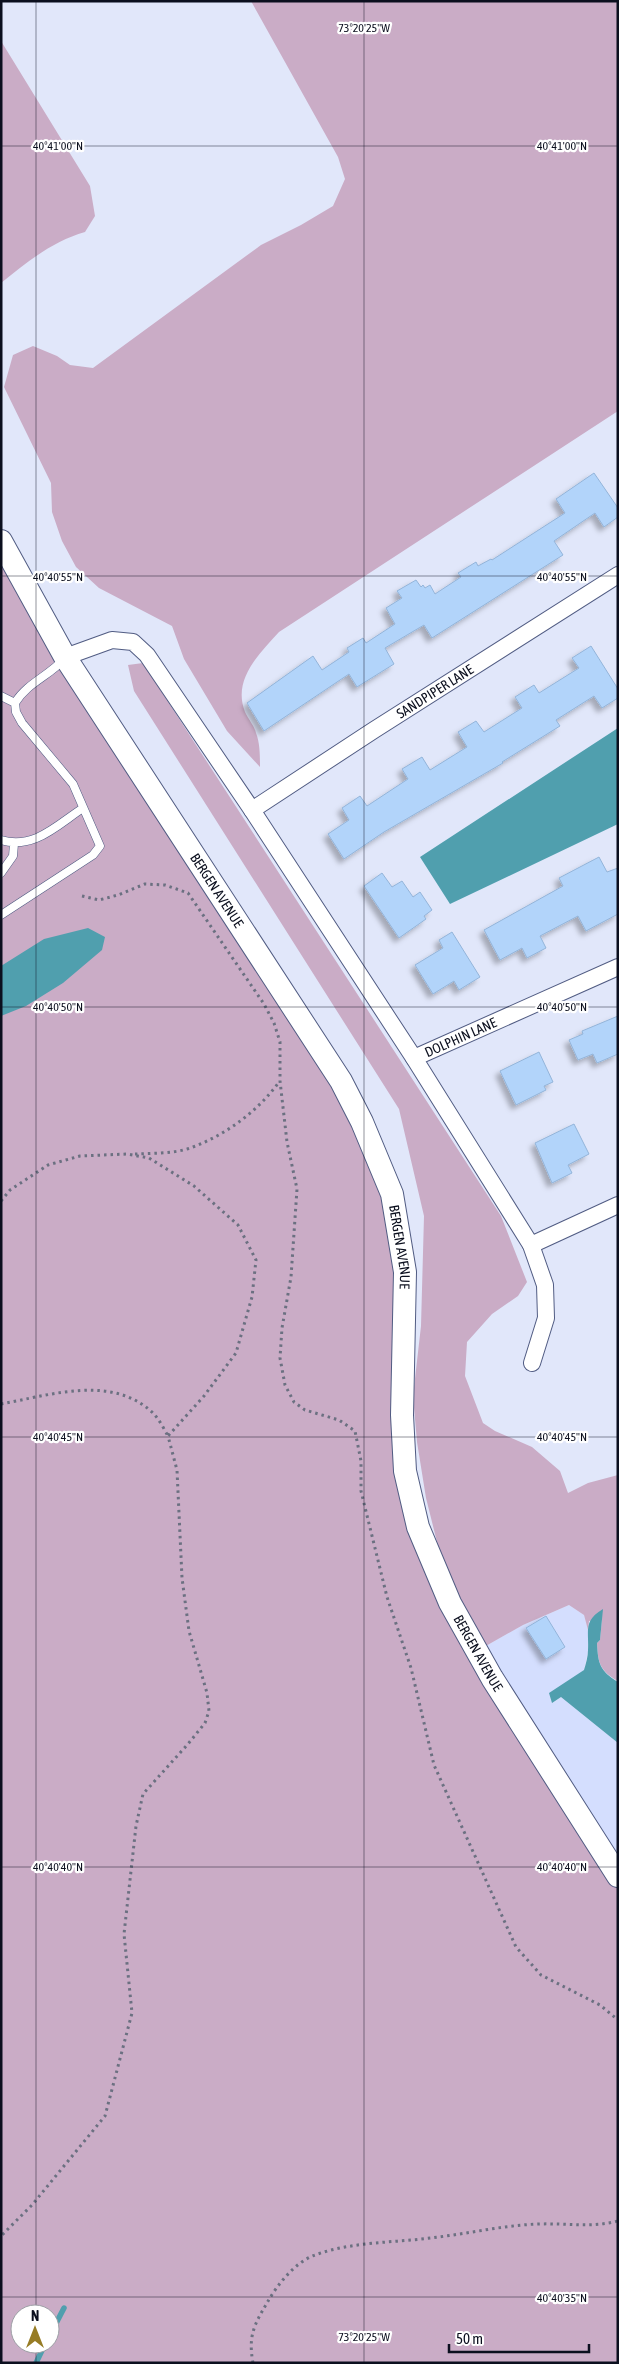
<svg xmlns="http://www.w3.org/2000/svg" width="619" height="2364" viewBox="0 0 619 2364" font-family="'Asap Condensed',sans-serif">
	<defs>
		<filter id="shadow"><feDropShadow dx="-4.5" dy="4.5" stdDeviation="2.5" flood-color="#0004"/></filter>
	</defs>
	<rect width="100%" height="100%" fill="#e1e7fa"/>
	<path fill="#d4defe" d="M569,1605L584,1615L588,1630V1651L584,1670L553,1703L561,1697L618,1743V1857L477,1651L523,1625Z"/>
	<path fill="#caacc6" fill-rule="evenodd" d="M251,1H618V411L279,632C260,653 232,679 245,712C248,719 254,725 256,733C260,743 260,756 260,767L227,731L184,659L172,626L99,588L76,567L62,541L52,512L51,483L4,387L13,355L33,346L57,356L70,365L93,368L261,245L301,225L333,206L345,179L338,157Z
		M1,41L90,186L95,216L85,232C53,241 27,262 1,283Z
		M1,541L341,1081L392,1194L405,1471L442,1562L426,1498L417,1442L413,1396L421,1326L424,1216L399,1109L134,691L128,665L143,663L501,1216L527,1282L518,1296L492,1314L467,1342L465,1376L483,1423L495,1431L532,1447L560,1471L568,1493L588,1483L618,1475V1681C600,1671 598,1663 597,1643L600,1640L602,1619L589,1621L588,1630L584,1615L569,1605L523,1625L477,1651L618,1876V2363H1ZM20,2314H50V2344H20Z"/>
	<path fill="#509fae" d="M618,728V824L450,904L420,857Z
		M88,928L105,937L102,950L63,983L26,1006L1,1016V966L44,939Z
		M603,1609L600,1640L597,1643C598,1664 600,1671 618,1682V1743L561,1697L552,1703L549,1693L584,1670C586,1663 588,1657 588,1650C589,1630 583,1621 603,1609Z"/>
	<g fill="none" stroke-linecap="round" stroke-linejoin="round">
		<path stroke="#509fae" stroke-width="5.5" d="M50,2335L64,2308
			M36,2363L45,2344"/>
	</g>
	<path fill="#b2d4fa" stroke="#93b4d9" filter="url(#shadow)" d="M594,473L618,508V517L604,527L595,513L554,541L563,555L432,638L424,625L385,648L394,664L357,687L349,674L264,731L247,703L313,656L322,670L349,652L347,648L363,638L366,643L395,624L386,608L402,598L397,591L416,580L421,587L423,585L425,588L430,585L435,594L461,577L458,573L476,562L478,566L491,559L492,560L565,513L556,499Z
		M591,646L618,689V698L602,708L594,696L556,720L560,726L502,762L503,763L384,832L344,859L328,834L349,820L342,808L360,796L367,806L408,779L402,769L422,757L430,770L467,747L458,732L476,721L484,732L522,708L515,697L534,685L539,693L579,668L572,658Z
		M599,857L607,872L618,868V914L586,931L578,916L540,936L546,948L527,958L522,948L500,960L484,930L563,886L559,878Z
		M382,873L392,887L402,881L413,897L420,892L432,910L424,916L426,919L399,938L364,886Z
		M452,932L480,977L459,990L454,981L433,994L415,965L443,948L439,940Z
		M618,1016V1054L597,1063L593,1054L578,1060L569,1040L583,1034L582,1031Z
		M539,1052L553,1082L544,1086L546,1090L516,1105L500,1071Z
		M574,1124L589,1154L568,1165L572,1173L552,1183L535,1143Z
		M546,1616L565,1647L546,1659L526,1628Z"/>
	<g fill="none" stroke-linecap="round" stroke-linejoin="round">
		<g stroke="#515c83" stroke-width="9">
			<path id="lane" d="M1,696L15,703C27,683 49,676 64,659
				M1,840C34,850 57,825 83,808
				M1,873L13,856L14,844
				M1,915L93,855L100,846L73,784L22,723L16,712L15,703"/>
		</g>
		<g stroke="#515c83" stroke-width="18">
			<g id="street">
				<path d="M65,657L112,640L133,642L147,655L252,810L414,1058L531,1245L545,1285L546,1318L532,1363"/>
				<path id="s1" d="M252,810L374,730L618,575"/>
				<path id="s2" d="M414,1058L618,967"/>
				<path d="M531,1245L618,1205"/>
			</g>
		</g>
		<g stroke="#515c83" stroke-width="24">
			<g id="secondary">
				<path id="s3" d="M1,541L65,657L341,1081L362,1122L392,1194L405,1272L402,1415L405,1471L418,1527L450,1603L492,1678L618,1876"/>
			</g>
		</g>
		<path stroke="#6b7081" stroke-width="3" stroke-dasharray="2.5 4" stroke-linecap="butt" d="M82,896L99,900L118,895L145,884L165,885L188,893L264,1004L274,1023L280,1042V1081L287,1142L297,1189L291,1277L282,1328L280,1358L285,1385L294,1402L305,1410L339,1420L355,1431L361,1461V1491L387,1597L411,1668L434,1765L516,1947L541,1975L600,2005L618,2020
			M135,1154C154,1153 175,1154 193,1147C227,1134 258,1111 279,1082
			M1,1201L10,1190L48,1165L80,1156L127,1154L149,1158L194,1186L238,1225L256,1260L252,1297L236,1353L204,1396L168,1436L177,1470L182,1578L189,1631L207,1693L209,1711L205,1723L188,1744L143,1794L136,1826L124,1934L132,2013L105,2116L32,2205L1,2236
			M1,1404C51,1395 112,1374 153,1413C159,1419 164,1429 168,1436
			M253,2363C248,2336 254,2325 267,2303C277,2285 295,2262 315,2255C353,2241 397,2243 438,2237C472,2233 505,2225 539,2224C566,2223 591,2228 618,2221"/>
		<use href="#lane" stroke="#fff" stroke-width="8"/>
		<use href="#street" stroke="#fff" stroke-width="16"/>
		<use href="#secondary" stroke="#fff" stroke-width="22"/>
	</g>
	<path fill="none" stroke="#0b0f1e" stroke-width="1" stroke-opacity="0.45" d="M36,1V2314M364,1V2363M1,146H618M1,576H618M1,1007H618M1,1437H618M1,1867H618M1,2297H618M36,2344V2363"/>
	<g text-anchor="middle" stroke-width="4.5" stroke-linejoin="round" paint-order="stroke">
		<g font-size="14" fill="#0b0f1e" stroke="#fff">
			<text dy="5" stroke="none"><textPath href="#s1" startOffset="218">SANDPIPER LANE</textPath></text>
			<text dy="5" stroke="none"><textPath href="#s3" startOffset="411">BERGEN AVENUE</textPath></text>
			<text dy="5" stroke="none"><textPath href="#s2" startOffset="51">DOLPHIN LANE</textPath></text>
			<text dy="5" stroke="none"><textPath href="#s3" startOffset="816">BERGEN AVENUE</textPath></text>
			<text dy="5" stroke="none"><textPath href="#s3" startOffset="1238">BERGEN AVENUE</textPath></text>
		</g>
	</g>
	<g font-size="12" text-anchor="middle" fill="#0b0f1e" stroke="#fff" stroke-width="4.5" stroke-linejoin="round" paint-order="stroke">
		<text x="364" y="32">73°20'25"W</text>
		<text x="58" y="150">40°41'00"N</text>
		<text x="562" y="150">40°41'00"N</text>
		<text x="58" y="581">40°40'55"N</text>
		<text x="562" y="581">40°40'55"N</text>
		<text x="58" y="1011">40°40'50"N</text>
		<text x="562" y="1011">40°40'50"N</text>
		<text x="58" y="1441">40°40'45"N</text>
		<text x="562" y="1441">40°40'45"N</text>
		<text x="58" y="1871">40°40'40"N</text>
		<text x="562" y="1871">40°40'40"N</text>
		<text x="562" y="2302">40°40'35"N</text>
		<text x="364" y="2341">73°20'25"W</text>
	</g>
	<rect width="619" height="2364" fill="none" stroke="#0b0f1e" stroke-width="5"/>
	<g transform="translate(35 2329)"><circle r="24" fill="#ffffff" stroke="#9d9fa5"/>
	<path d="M0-4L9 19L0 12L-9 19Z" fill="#977c25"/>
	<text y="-8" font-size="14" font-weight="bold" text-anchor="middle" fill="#0b0f1e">N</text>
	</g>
	<path d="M449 2344v8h140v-8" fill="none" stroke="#0b0f1e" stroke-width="2.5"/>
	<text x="456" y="2344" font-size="15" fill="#0b0f1e" stroke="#ffffff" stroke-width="4" paint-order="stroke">50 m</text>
</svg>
